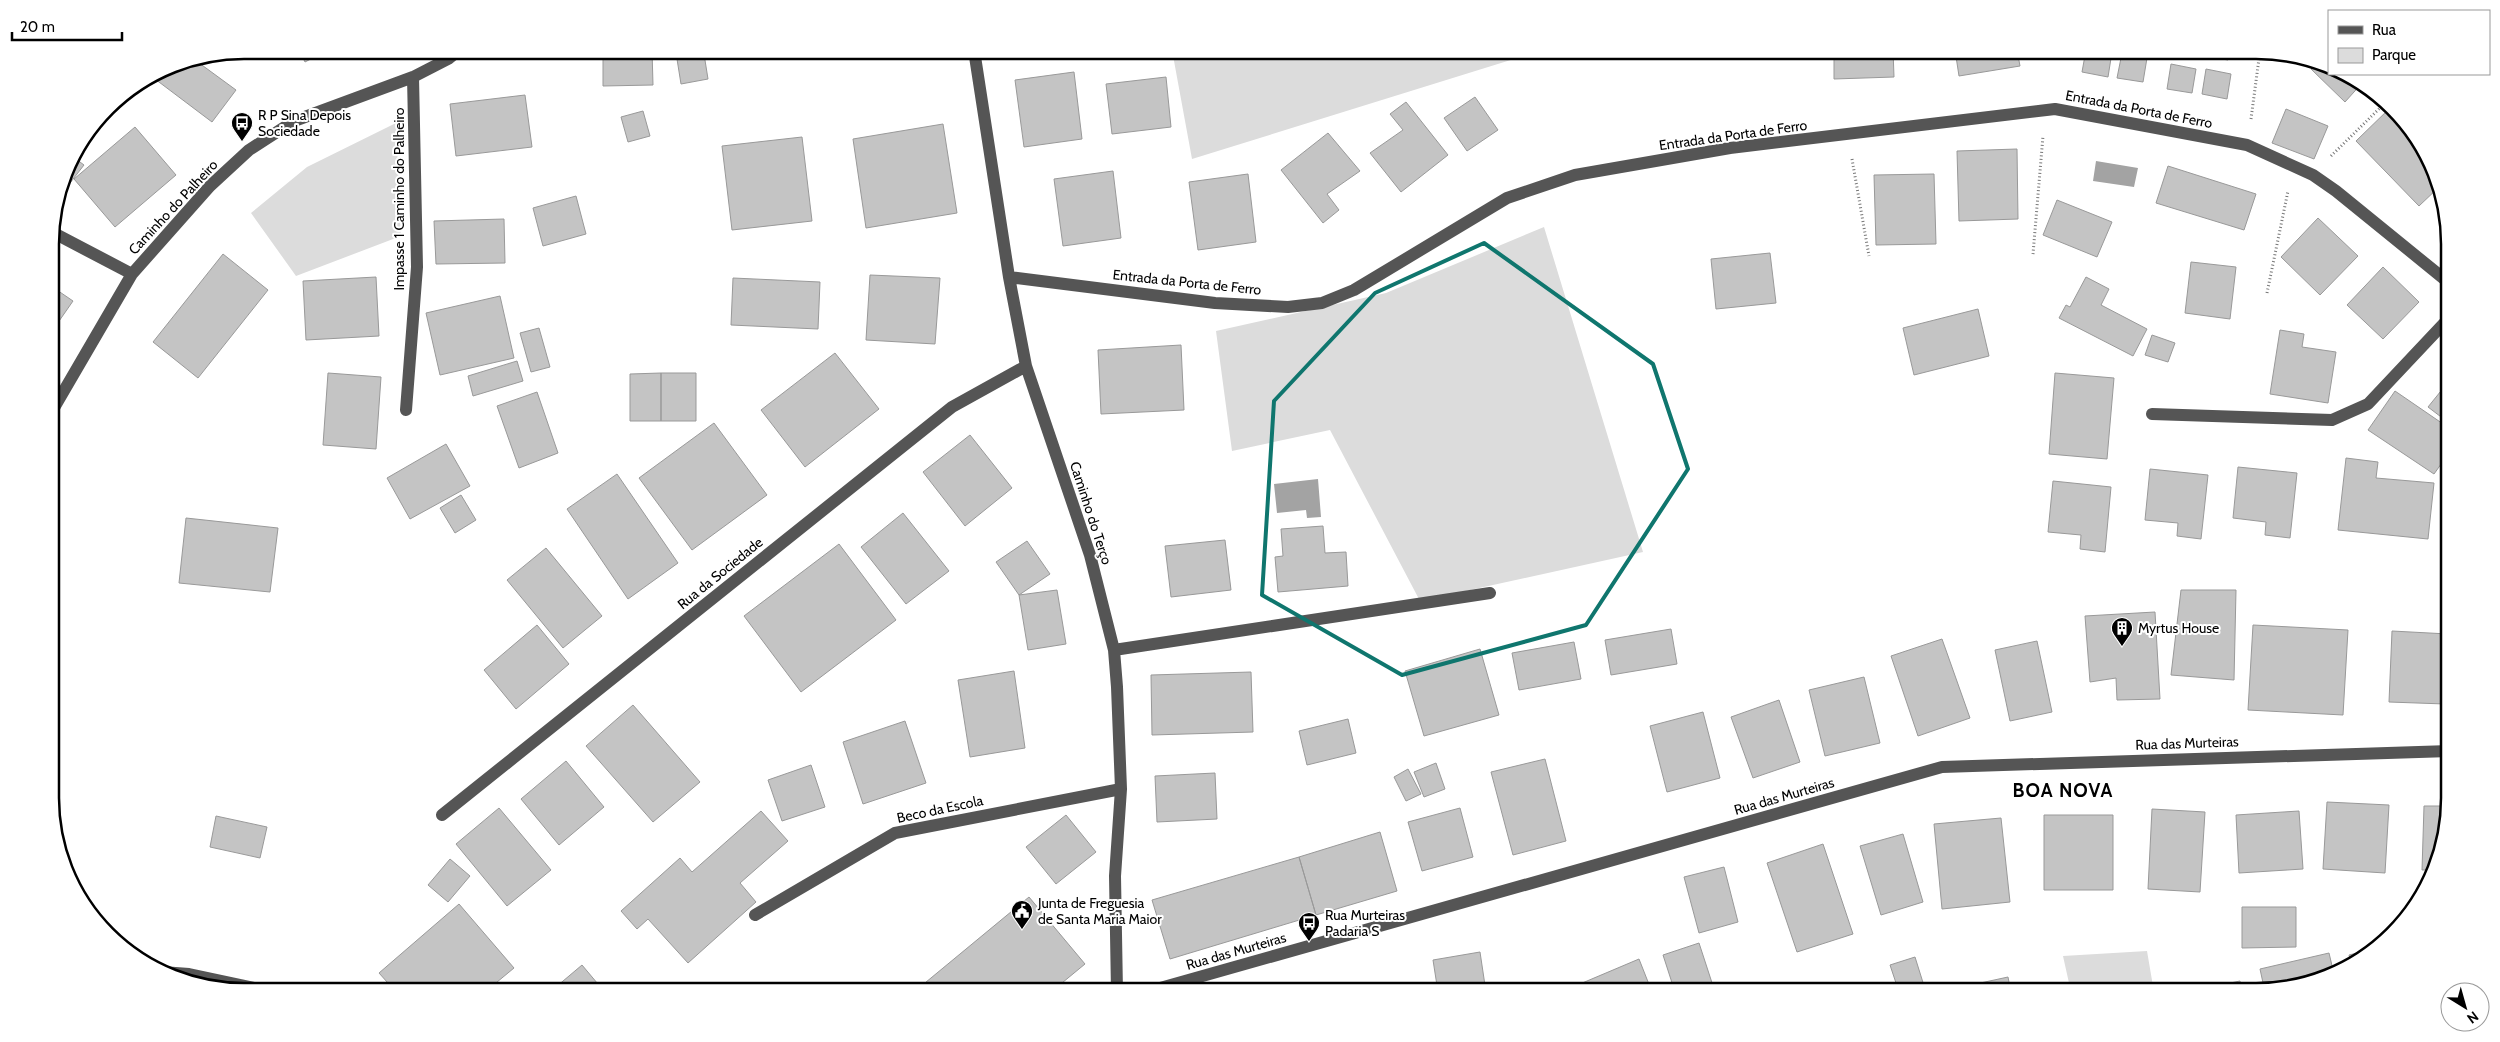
<svg xmlns="http://www.w3.org/2000/svg" width="2500" height="1042" viewBox="0 0 2500 1042" font-family="Cabin,sans-serif">
	<rect width="100%" height="100%" fill="#fff"/>
	<path fill="#dcdcdc" d="M1172,50H1543L1192,159Z
		M396,123L401,236L296,276L251,213L307,167Z
		M1544,227L1643,552L1420,601L1330,430L1232,451L1216,331L1386,293Z
		M2147,951L2154,992H2071L2063,956Z"/>
	<path fill="#a3a3a3" d="M2096,161L2138,168L2134,187L2093,181Z
		M1318,479L1321,517L1307,518L1306,510L1277,513L1274,484Z"/>
	<path fill="#c4c4c4" stroke="#999" d="M299,50H328L305,62Z
		M603,50H652L653,85L603,86Z
		M1834,50H1893L1894,77L1834,79Z
		M1955,50H2017L2020,66L1959,76Z
		M2086,50L2112,52L2108,77L2082,72Z
		M2189,50H2230L2228,60L2188,53Z
		M2122,53L2147,58L2143,82L2117,78Z
		M704,54L708,79L681,84L677,59Z
		M195,60L236,90L212,122L151,76L170,65Z
		M2319,60L2329,65V74H2346L2363,82L2345,102L2311,69Z
		M2171,64L2196,69L2192,93L2167,89Z
		M2206,69L2231,74L2227,99L2202,94Z
		M1074,72L1082,139L1024,147L1015,80Z
		M1166,77L1171,127L1112,134L1106,84Z
		M525,95L532,147L456,156L450,104Z
		M1475,97L1498,130L1467,151L1444,118Z
		M1406,102L1448,155L1401,192L1370,153L1403,130L1390,114Z
		M2391,107L2402,116L2430,158L2439,187L2419,206L2356,141Z
		M2286,109L2328,126L2314,159L2272,143Z
		M643,111L650,136L628,142L621,117Z
		M943,124L957,213L866,228L853,139Z
		M135,127L176,175L115,227L74,179Z
		M1328,133L1360,171L1327,194L1339,210L1323,223L1281,170Z
		M802,137L812,221L732,230L722,146Z
		M2017,149L2018,219L1959,221L1957,151Z
		M72,156L84,165L70,183L64,179Z
		M2168,166L2256,194L2244,230L2156,203Z
		M1113,171L1121,238L1063,246L1054,179Z
		M1248,174L1256,242L1198,250L1189,182Z
		M1934,174L1936,244L1876,245L1874,175Z
		M576,196L586,234L543,246L533,208Z
		M2057,200L2112,222L2097,257L2043,235Z
		M2318,218L2358,256L2320,295L2281,257Z
		M504,219L505,263L436,264L434,221Z
		M1770,253L1776,303L1716,309L1711,259Z
		M223,254L268,290L198,378L153,342Z
		M2191,262L2236,267L2230,319L2185,313Z
		M2383,267L2419,302L2383,339L2347,305Z
		M870,275L940,278L935,344L866,340Z
		M376,277L379,336L306,340L303,281Z
		M2086,277L2109,289L2101,305L2147,329L2133,356L2059,318L2066,305L2070,307Z
		M733,278L820,282L818,329L731,325Z
		M51,286L73,301L57,324L51,320Z
		M500,296L514,358L440,375L426,313Z
		M1978,309L1989,356L1914,375L1903,328Z
		M539,328L550,367L531,372L520,333Z
		M2280,330L2304,334L2302,347L2336,352L2328,403L2270,394Z
		M2152,335L2175,343L2168,362L2145,355Z
		M1181,345L1184,410L1101,414L1098,350Z
		M835,353L879,409L805,467L761,410Z
		M517,361L523,381L473,396L468,376Z
		M328,373L381,377L376,449L323,445Z
		M661,373V421H630V374Z
		M661,373H696V421H661Z
		M2055,373L2114,378L2107,459L2049,454Z
		M2449,381V423L2428,407Z
		M2395,391L2449,428V453L2434,474L2368,430Z
		M537,392L558,453L519,468L497,406Z
		M714,423L767,495L692,550L639,478Z
		M970,435L1012,488L965,526L923,472Z
		M446,444L470,486L410,519L387,478Z
		M2346,458L2378,462L2376,478L2434,483L2428,539L2338,530Z
		M2238,467L2297,473L2290,538L2265,535L2266,522L2233,518Z
		M2150,469L2208,475L2201,539L2177,536L2178,523L2145,520Z
		M617,474L678,563L628,599L567,509Z
		M2053,481L2111,487L2105,552L2080,549L2081,535L2048,532Z
		M461,495L476,520L455,533L440,508Z
		M903,513L949,571L906,604L861,547Z
		M186,518L278,528L270,592L179,583Z
		M1323,526L1325,553L1346,552L1348,586L1278,592L1275,557L1283,556L1281,529Z
		M1225,540L1231,590L1171,597L1165,546Z
		M1027,541L1050,574L1019,595L996,562Z
		M839,544L896,620L801,692L744,616Z
		M546,548L602,616L563,648L507,580Z
		M1057,590L1066,644L1028,650L1019,595Z
		M2181,590H2236L2234,680L2171,675Z
		M2155,612L2160,699L2117,700L2116,678L2090,682L2085,616Z
		M537,625L569,664L516,709L484,670Z
		M2253,625L2348,630L2343,715L2248,710Z
		M1671,629L1677,664L1611,675L1605,640Z
		M2392,631L2448,634L2445,704L2389,702Z
		M1942,639L1970,718L1918,736L1891,656Z
		M2037,641L2052,712L2010,721L1995,650Z
		M1574,642L1581,679L1519,690L1512,653Z
		M1480,649L1499,715L1424,736L1405,671Z
		M1014,671L1025,748L970,757L958,680Z
		M1251,672L1253,732L1152,735L1151,675Z
		M1864,677L1880,743L1825,756L1809,690Z
		M1779,700L1800,762L1753,778L1731,717Z
		M633,705L700,782L653,822L586,746Z
		M1703,712L1720,778L1667,792L1650,726Z
		M1348,719L1356,753L1307,765L1299,731Z
		M905,721L926,783L863,804L843,742Z
		M1545,759L1566,841L1513,855L1491,772Z
		M566,761L604,807L559,845L521,799Z
		M1436,763L1445,789L1424,797L1414,772Z
		M811,765L825,807L782,821L768,780Z
		M1408,769L1421,794L1406,801L1394,777Z
		M1215,773L1217,819L1157,822L1155,776Z
		M2327,802L2389,805L2385,873L2323,869Z
		M2424,806H2449L2440,861L2435,870H2422Z
		M499,808L551,870L507,906L456,844Z
		M1460,808L1473,857L1422,871L1408,822Z
		M2152,809L2205,812L2200,892L2148,889Z
		M761,811L788,841L740,883L756,902L688,963L648,919L637,929L621,911L680,858L692,872Z
		M2299,811L2303,869L2239,873L2236,815Z
		M1066,815L1096,852L1056,884L1026,847Z
		M2044,815H2113V890H2044Z
		M216,816L267,827L260,858L210,847Z
		M2001,818L2010,902L1942,909L1934,824Z
		M1380,832L1397,891L1316,915L1299,857Z
		M1903,834L1923,902L1881,915L1860,846Z
		M1823,844L1853,934L1797,952L1767,863Z
		M1299,857L1316,915L1170,959L1152,900Z
		M450,859L470,876L448,902L428,885Z
		M1724,867L1738,922L1699,933L1684,877Z
		M1029,897L1085,964L1051,992H914Z
		M459,904L514,968L485,992H396L379,973Z
		M2242,907H2296V947L2242,948Z
		M1699,943L1715,992H1675L1663,955Z
		M2378,948L2374,952L2351,964L2349,955Z
		M1480,952L1486,992H1438L1433,960Z
		M2329,953L2334,974L2319,982L2265,992L2260,969Z
		M1915,957L1925,989L1899,992L1890,965Z
		M1639,959L1652,992H1561Z
		M582,965L603,990L600,992H550Z
		M2008,977L2011,992H1939Z
		M2240,981L2242,992H2187Z"/>
	<g fill="none" stroke-linecap="round" stroke-linejoin="round">
		<path stroke="#777" stroke-width="3" stroke-dasharray="1 2.5" stroke-linecap="butt" d="M2251,119L2260,51
			M2331,156L2386,102
			M1852,159L1869,256
			M2033,254L2043,136
			M2267,293L2288,191"/>
		<path stroke="#555" stroke-width="12" d="M974,50L1009,277L1026,366L1090,555L1114,650L1117,687L1121,789L1115,876L1117,992
			M50,231L132,274
			M1009,277L1215,303L1288,307L1322,303L1354,290L1507,198L1575,175L1730,148L2055,109L2247,145L2313,175L2336,191L2448,282
			M406,410L417,267L413,77
			M51,413L132,274L210,186L249,150L294,121L413,77L448,59L459,50
			M2152,414L2332,420L2368,404L2449,318
			M1114,650L1490,593
			M442,815L952,407L1026,366
			M755,915L895,833L1121,789
			M162,972L189,974L273,992
			M1146,992L1942,767L2450,751"/>
	</g>
	<path fill="none" stroke="#0f766e" stroke-width="4" stroke-linejoin="round" d="M1484,243L1653,364L1688,469L1586,625L1402,675L1262,595L1274,401L1375,293Z"/>
	<defs>
		<g id="bus-pin" transform="scale(1.125)"><path d="M0 17L-7.5 6A9.5 9.5 0 1 1 7.5 6Z" fill="#000" stroke="#fff"/><path d="M-5-6H5V4H4V6H2V4H-2V6H-4V4H-5ZM-3.5-4V0h7V-4ZM-3.5 1.2v1.5H-2V1.2ZM2 1.2v1.5H3.5V1.2Z" fill="#fff"/></g>
		<g id="building-pin" transform="scale(1.125)"><path d="M0 17L-7.5 6A9.5 9.5 0 1 1 7.5 6Z" fill="#000" stroke="#fff"/><path d="M-4-6H4V6H1V3H-1V6H-4ZM-2.5-4.3h1.7v1.8h-1.7ZM.8-4.3h1.7v1.8H.8ZM-2.5-1h1.7V.8h-1.7ZM.8-1h1.7V.8H.8Z" fill="#fff"/></g>
		<g id="civic-pin" transform="scale(1.125)"><path d="M0 17L-7.5 6A9.5 9.5 0 1 1 7.5 6Z" fill="#000" stroke="#fff"/><path d="M-.6-6.5H3V-4.5H.6V-3L4-1V1h2V6H-6V1h2V-1L-.6-3ZM-1.2 2.5V6h2.4V2.5Z" fill="#fff"/></g>
	</defs>
	<g fill-rule="evenodd">
		<use href="#bus-pin" x="242" y="123"/>
		<use href="#building-pin" x="2122" y="628"/>
		<use href="#civic-pin" x="1022" y="911"/>
		<use href="#bus-pin" x="1309" y="923"/>
	</g>
	<g text-anchor="middle" stroke-width="4" stroke-linejoin="round" paint-order="stroke">
		<g font-size="14" fill="#000" stroke="#fff">
			<text transform="translate(2139 109) rotate(11)" y="5">Entrada da Porta de Ferro</text>
			<text transform="translate(1733 135) rotate(-8)" y="5">Entrada da Porta de Ferro</text>
			<text transform="translate(399 199) rotate(-90)" y="5">Impasse 1 Caminho do Palheiro</text>
			<text transform="translate(173 207) rotate(-47)" y="5">Caminho do Palheiro</text>
			<text transform="translate(1187 282) rotate(6)" y="5">Entrada da Porta de Ferro</text>
			<text transform="translate(1091 513) rotate(72)" y="5">Caminho do Terço</text>
			<text transform="translate(720 573) rotate(-39)" y="5">Rua da Sociedade</text>
			<text transform="translate(2187 743) rotate(-2)" y="5">Rua das Murteiras</text>
			<text transform="translate(1784 796) rotate(-16)" y="5">Rua das Murteiras</text>
			<text transform="translate(940 809) rotate(-12)" y="5">Beco da Escola</text>
			<text transform="translate(1236 951) rotate(-16)" y="5">Rua das Murteiras</text>
		</g>
		<g font-size="14" fill="#000" stroke="#fff" text-anchor="start">
			<text x="258" y="120">R P Sina Depois<tspan x="258" dy="16">Sociedade</tspan></text>
			<text x="2138" y="633">Myrtus House</text>
			<text x="1038" y="908">Junta de Freguesia<tspan x="1038" dy="16">de Santa Maria Maior</tspan></text>
			<text x="1325" y="920">Rua Murteiras<tspan x="1325" dy="16">Padaria S</tspan></text>
		</g>
		<g font-size="19" font-weight="bold" letter-spacing="1" fill="#000" stroke="#fff">
			<text x="2063" y="797">BOA NOVA</text>
		</g>
	</g>
	<path d="M0 0H2500V1042H0ZM244 59H2256A185 185 0 0 1 2441 244V798A185 185 0 0 1 2256 983H244A185 185 0 0 1 59 798V244A185 185 0 0 1 244 59Z" fill="#fff" fill-rule="evenodd"/>
	<path fill="none" stroke="#000" stroke-width="2.5" d="M244 59H2256A185 185 0 0 1 2441 244V798A185 185 0 0 1 2256 983H244A185 185 0 0 1 59 798V244A185 185 0 0 1 244 59Z"/>
	<rect x="2328" y="10" width="162" height="65" fill="#ffffff" stroke="#999999"/>
	<rect x="2338" y="26" width="25" height="8" fill="#555555" stroke="#999999"/>
	<text x="2372" y="35" font-size="15" fill="#000000">Rua</text>
	<rect x="2338" y="48" width="25" height="15" fill="#dcdcdc" stroke="#999999"/>
	<text x="2372" y="60" font-size="15" fill="#000000">Parque</text>
	<g transform="translate(2465 1007) rotate(143)"><circle r="24" fill="#ffffff" stroke="#999999"/>
	<path d="M0-4L9 19L0 12L-9 19Z" fill="#000000"/>
	<text y="-8" font-size="14" font-weight="bold" text-anchor="middle" fill="#000000">N</text>
	</g>
	<path d="M12 32v8h110v-8" fill="none" stroke="#000000" stroke-width="2.5"/>
	<text x="20" y="32" font-size="15" fill="#000000" stroke="#ffffff" stroke-width="4" paint-order="stroke">20 m</text>
</svg>
